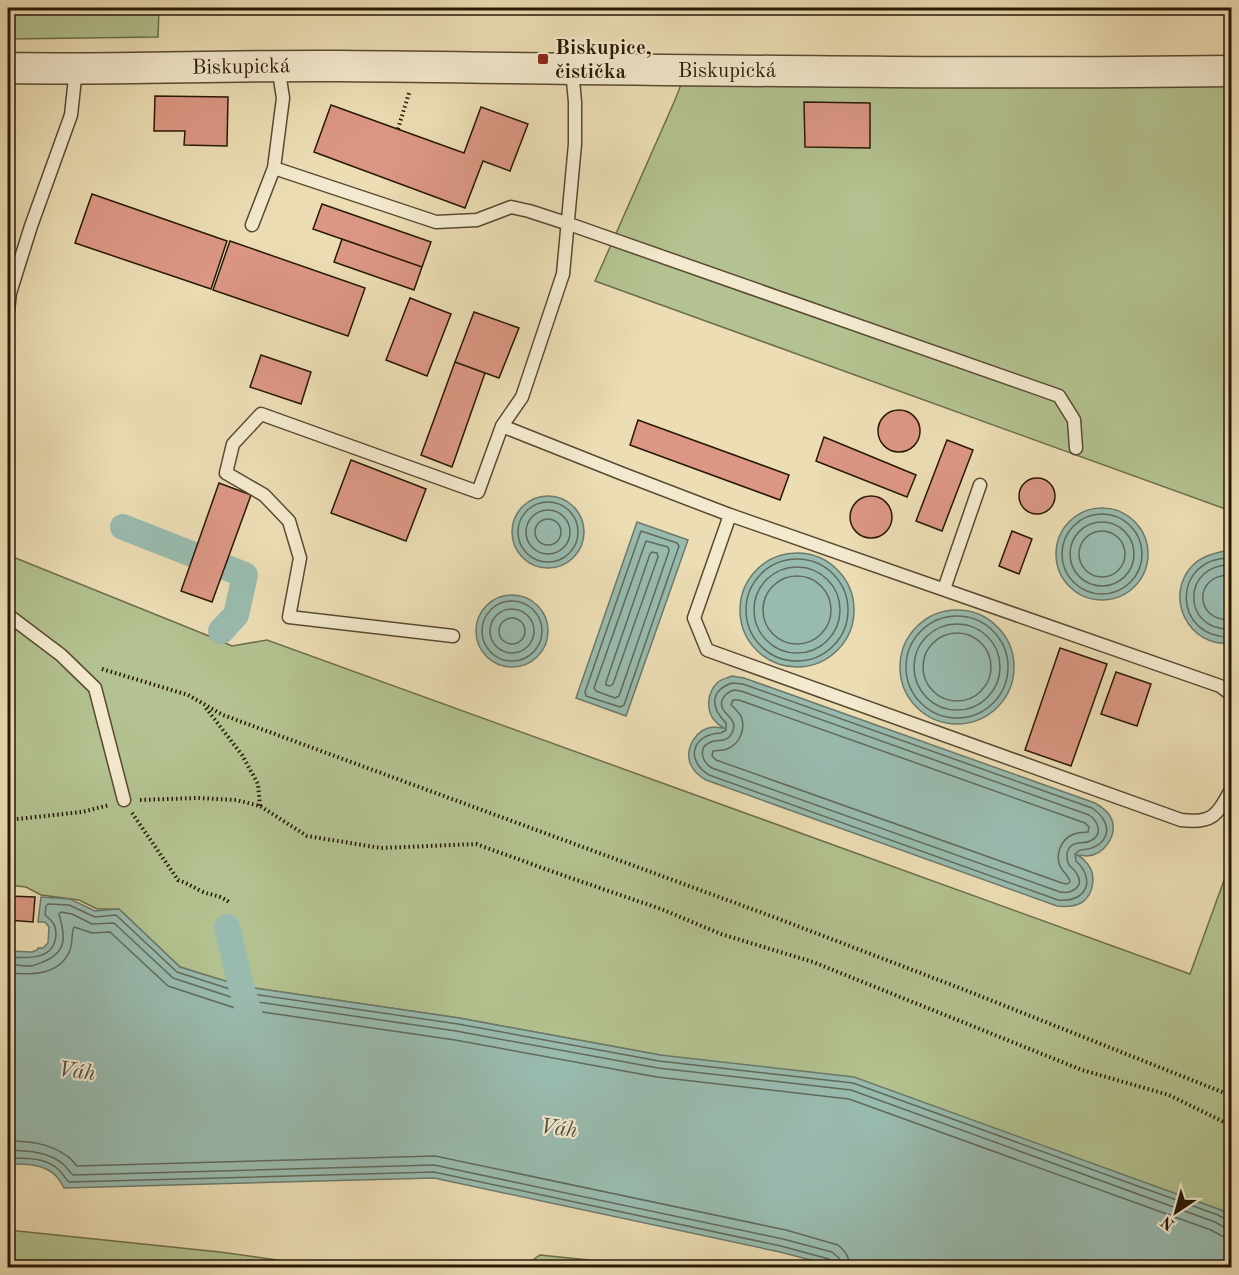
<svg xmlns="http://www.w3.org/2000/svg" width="1239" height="1275" viewBox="0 0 1239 1275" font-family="'Old Standard TT',serif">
	<rect width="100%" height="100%" fill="#ecddb4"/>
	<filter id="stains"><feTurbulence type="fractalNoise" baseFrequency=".00333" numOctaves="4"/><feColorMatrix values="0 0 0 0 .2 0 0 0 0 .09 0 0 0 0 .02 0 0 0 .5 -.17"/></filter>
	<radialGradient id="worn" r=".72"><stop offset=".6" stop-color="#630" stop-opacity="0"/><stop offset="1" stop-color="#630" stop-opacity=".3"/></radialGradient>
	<path fill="#b3c290" stroke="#6d6e4b" stroke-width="1.5" d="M8,8H159L158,37L8,39Z
		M691,59L1231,74V511L595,281L675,100Z
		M8,555L204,634L232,646L267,640L1190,974L1231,861V1216L1221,1210L660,1055L459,1018L241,986L180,967L119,909H97L79,900L41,895L26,887L8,885Z
		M8,1230L220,1252L329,1267H8Z
		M540,1255L658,1267H523Z"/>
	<path fill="#99bbaf" stroke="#6b7a6b" stroke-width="1.5" d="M512 532a36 36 0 1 1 72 0a36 36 0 1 1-72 0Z
		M1056 554a46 46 0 1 1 92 0a46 46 0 1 1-92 0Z
		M637,522L688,540L626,716L576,698Z
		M1224,551L1232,552L1231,643C1188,648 1163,595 1193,565C1202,556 1213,554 1224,551Z
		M740 610a57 57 0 1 1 114 0a57 57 0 1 1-114 0Z
		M476 631a36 36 0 1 1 72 0a36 36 0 1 1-72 0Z
		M900 667a57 57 0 1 1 114 0a57 57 0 1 1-114 0Z
		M732,676L744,678L1095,803C1102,807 1109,812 1112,820C1117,836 1104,855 1087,856C1084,856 1081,855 1077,855C1080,857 1083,858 1085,861C1097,872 1095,894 1081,903C1073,907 1066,907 1057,906L706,780C699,776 693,771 690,763C685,747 697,728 714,727C717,727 720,728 724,728C721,726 718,725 716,722C705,711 707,692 718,682C722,679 727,678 732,676Z
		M41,897L70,899L95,911L119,909L180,967L241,986L459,1018L660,1055L854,1077L1221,1210L1231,1216V1267H837L780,1252L434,1178L64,1188C62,1184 59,1179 56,1176C44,1163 24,1164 8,1164V951L32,952L37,950L38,948H43L48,943L49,927L45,922H38Z"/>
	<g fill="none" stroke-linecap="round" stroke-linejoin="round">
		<path stroke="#606a5a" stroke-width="1.5" d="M518 532a30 30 0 1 1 60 0a30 30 0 1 1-60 0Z
			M526 532a22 22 0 1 1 44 0a22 22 0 1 1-44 0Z
			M1062 554a40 40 0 1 1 80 0a40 40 0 1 1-80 0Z
			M535 532a13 13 0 1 1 26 0a13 13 0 1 1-26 0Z
			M1070 554a32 32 0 1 1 64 0a32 32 0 1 1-64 0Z
			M641,531L677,543L679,546L624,705L620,707L586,696L585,692Z
			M1079 554a23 23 0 1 1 46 0a23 23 0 1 1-46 0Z
			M646,541L668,547L669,551L619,696L615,698L596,691L594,688Z
			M652,552L657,553L658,557L613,684L610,686L606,685V682L650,554Z
			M1232,558C1171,556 1171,639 1232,637
			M746 610a51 51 0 1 1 102 0a51 51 0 1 1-102 0Z
			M1232,565C1181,563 1181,632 1232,629
			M754 610a43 43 0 1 1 86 0a43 43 0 1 1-86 0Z
			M1232,575C1193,573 1193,622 1232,620
			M763 610a34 34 0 1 1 68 0a34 34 0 1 1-68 0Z
			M482 631a30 30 0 1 1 60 0a30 30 0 1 1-60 0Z
			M490 631a22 22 0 1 1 44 0a22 22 0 1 1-44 0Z
			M906 667a51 51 0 1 1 102 0a51 51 0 1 1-102 0Z
			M499 631a13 13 0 1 1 26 0a13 13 0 1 1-26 0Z
			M914 667a43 43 0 1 1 86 0a43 43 0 1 1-86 0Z
			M923 667a34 34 0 1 1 68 0a34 34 0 1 1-68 0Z
			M732,683L743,684L1092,808C1117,825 1108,849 1080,850L1075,854L1076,861C1096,879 1087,903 1058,900L709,775C684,759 693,734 721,733L726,730V723C711,708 709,691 732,683Z
			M734,690L741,691L1089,815C1098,821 1104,835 1090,841C1082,845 1071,839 1067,853C1067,857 1067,860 1068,863C1070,868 1075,869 1077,874C1085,887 1071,894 1060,892L712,768C702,762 697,747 711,742C719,739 727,743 732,733C737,723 731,719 725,712C717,703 724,693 734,690Z
			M733,700H739L1085,823L1089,827L1088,832C1084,833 1079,832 1074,834C1061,839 1055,854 1060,866C1063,873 1069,875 1070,882L1067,884L1062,883L716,760L712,756L713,751C717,750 722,751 727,749C740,744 746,729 741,716C738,712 735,708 731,705Z
			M8,957C27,958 55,961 56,934C56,924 52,921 45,915L46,906L48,904L69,905L95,917L116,915L177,972L239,992L458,1024L659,1061L853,1083L1218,1215L1227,1220L1232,1221
			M8,964C15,965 23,966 31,966C37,965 40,963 45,961C68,951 65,935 59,914L61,912L72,914L92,924L114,923L173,978L237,999L456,1031L658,1068L851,1090L1215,1222L1224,1227L1232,1228
			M8,973C30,975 60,976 70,950C73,942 71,934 74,927L92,933L110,932L168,986L235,1008L455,1040L657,1077L849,1099L1211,1230L1222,1236L1232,1237
			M8,1141C29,1141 49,1143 67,1156C71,1158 74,1163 77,1166L435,1156L786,1230L838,1245C846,1251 850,1258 850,1268
			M8,1150C27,1151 48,1151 63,1164C67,1167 69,1172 73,1175L434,1165L783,1239L832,1252L839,1258L841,1268
			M8,1158C25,1158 47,1157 60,1171C63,1174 65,1179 69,1182L434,1172L781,1246L829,1259L833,1263L834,1268"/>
		<path stroke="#99bbaf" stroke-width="26" d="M123,527L245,575L236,615L221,631
			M227,927L241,986L251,1019"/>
	</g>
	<path fill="#dc9784" stroke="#271906" stroke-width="1.5" d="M155,96L228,97L227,146L184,145L185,131H154Z
		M804,102L870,103V148L805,147Z
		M331,105L464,153L481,107L528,124L510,171L483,161L465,208L314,152Z
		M92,194L227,241L211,289L75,243Z
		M322,204L431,242L422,267L313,229Z
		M342,239L422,267L414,290L334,262Z
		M230,241L365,288L348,336L213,290Z
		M410,298L451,314L427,376L386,360Z
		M474,312L519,328L499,378L455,362Z
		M261,355L311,372L301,404L250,387Z
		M455,362L485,373L452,467L421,455Z
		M878 431a21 21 0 1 1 42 0a21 21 0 1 1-42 0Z
		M638,420L789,475L780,500L630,445Z
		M824,437L916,475L907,497L816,461Z
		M947,440L973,450L942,531L916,521Z
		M351,460L426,489L406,541L331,513Z
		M1019 496a18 18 0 1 1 36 0a18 18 0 1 1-36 0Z
		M219,483L251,495L212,602L181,591Z
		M850 517a21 21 0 1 1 42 0a21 21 0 1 1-42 0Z
		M1012,531L1032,539L1019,574L999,566Z
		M1060,648L1107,664L1071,766L1025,750Z
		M1116,672L1151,684L1137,726L1101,714Z
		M8,896L35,897L33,922L8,920Z"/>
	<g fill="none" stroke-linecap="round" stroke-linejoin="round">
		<g stroke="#584a32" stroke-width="15">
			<path id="service" d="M572,70L575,102V144L563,274L522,397L502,426L623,474L730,515L1220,686L1232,695
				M274,168L436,222L477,220L511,207L529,211L569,224L1059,396L1074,420L1076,448
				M252,225L274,168L283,98L278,66
				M8,310L10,293L31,226L71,115L76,69
				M730,515L694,618L707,650L1181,820C1213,824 1217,815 1232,788
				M944,589L980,485
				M8,615L61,655L95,688L124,800
				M453,636L289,617L300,558L289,521L264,495L226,473L233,444L261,414L478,492L502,426"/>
		</g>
		<g stroke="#584a32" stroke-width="33">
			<path id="tertiary" d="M8,68C118,70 229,65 340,66C637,69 934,75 1232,71"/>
		</g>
		<path stroke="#271906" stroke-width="4" stroke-dasharray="1.5 3" stroke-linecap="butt" d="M398,129L409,93
			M102,669L188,695L223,715L779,919L965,990L1232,1096
			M206,708L242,755L258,784L260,806
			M140,800L197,798L236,800L260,806L307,836L381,848L476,844L565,876L661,909L721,934L813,962L1082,1070L1169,1095L1232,1126
			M132,813L178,880C187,883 193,887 201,891C212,896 218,894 229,902
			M8,820L82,812L109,805"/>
		<use href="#service" stroke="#f3e9ce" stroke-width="12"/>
		<use href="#tertiary" stroke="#f3e9ce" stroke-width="30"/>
	</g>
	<rect fill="#8f2418" stroke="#f3e9ce" stroke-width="2" x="537" y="53" width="12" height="12" rx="3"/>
	<g text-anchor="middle" stroke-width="4.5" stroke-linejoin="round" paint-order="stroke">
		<g font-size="21" font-weight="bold" fill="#271906" stroke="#f3e9ce" text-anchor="start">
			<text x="555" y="54">Biskupice,<tspan x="555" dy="24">čistička</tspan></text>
		</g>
		<g font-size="21" fill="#271906" stroke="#f3e9ce">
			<text transform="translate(241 66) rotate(-1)" y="7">Biskupická</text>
			<text x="727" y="77">Biskupická</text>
		</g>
		<g font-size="22" font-style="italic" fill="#4f5241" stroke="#f3e9ce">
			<text transform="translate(77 1070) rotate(7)" y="8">Váh</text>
			<text transform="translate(559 1127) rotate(7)" y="8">Váh</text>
		</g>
	</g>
	<rect width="1239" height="1275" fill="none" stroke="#ecddb4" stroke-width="30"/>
	<rect x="9" y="9" width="1221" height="1257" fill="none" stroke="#271906" stroke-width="3"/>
	<rect x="15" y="15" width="1209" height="1245" fill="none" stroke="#271906" stroke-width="1.5"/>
	<g transform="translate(1176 1212) rotate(216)" stroke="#f3e9ce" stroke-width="4.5" paint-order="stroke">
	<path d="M0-4.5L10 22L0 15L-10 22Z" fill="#271906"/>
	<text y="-9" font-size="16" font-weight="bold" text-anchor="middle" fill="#271906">N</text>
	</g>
	<rect width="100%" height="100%" filter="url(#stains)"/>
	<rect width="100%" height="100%" fill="url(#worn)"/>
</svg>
